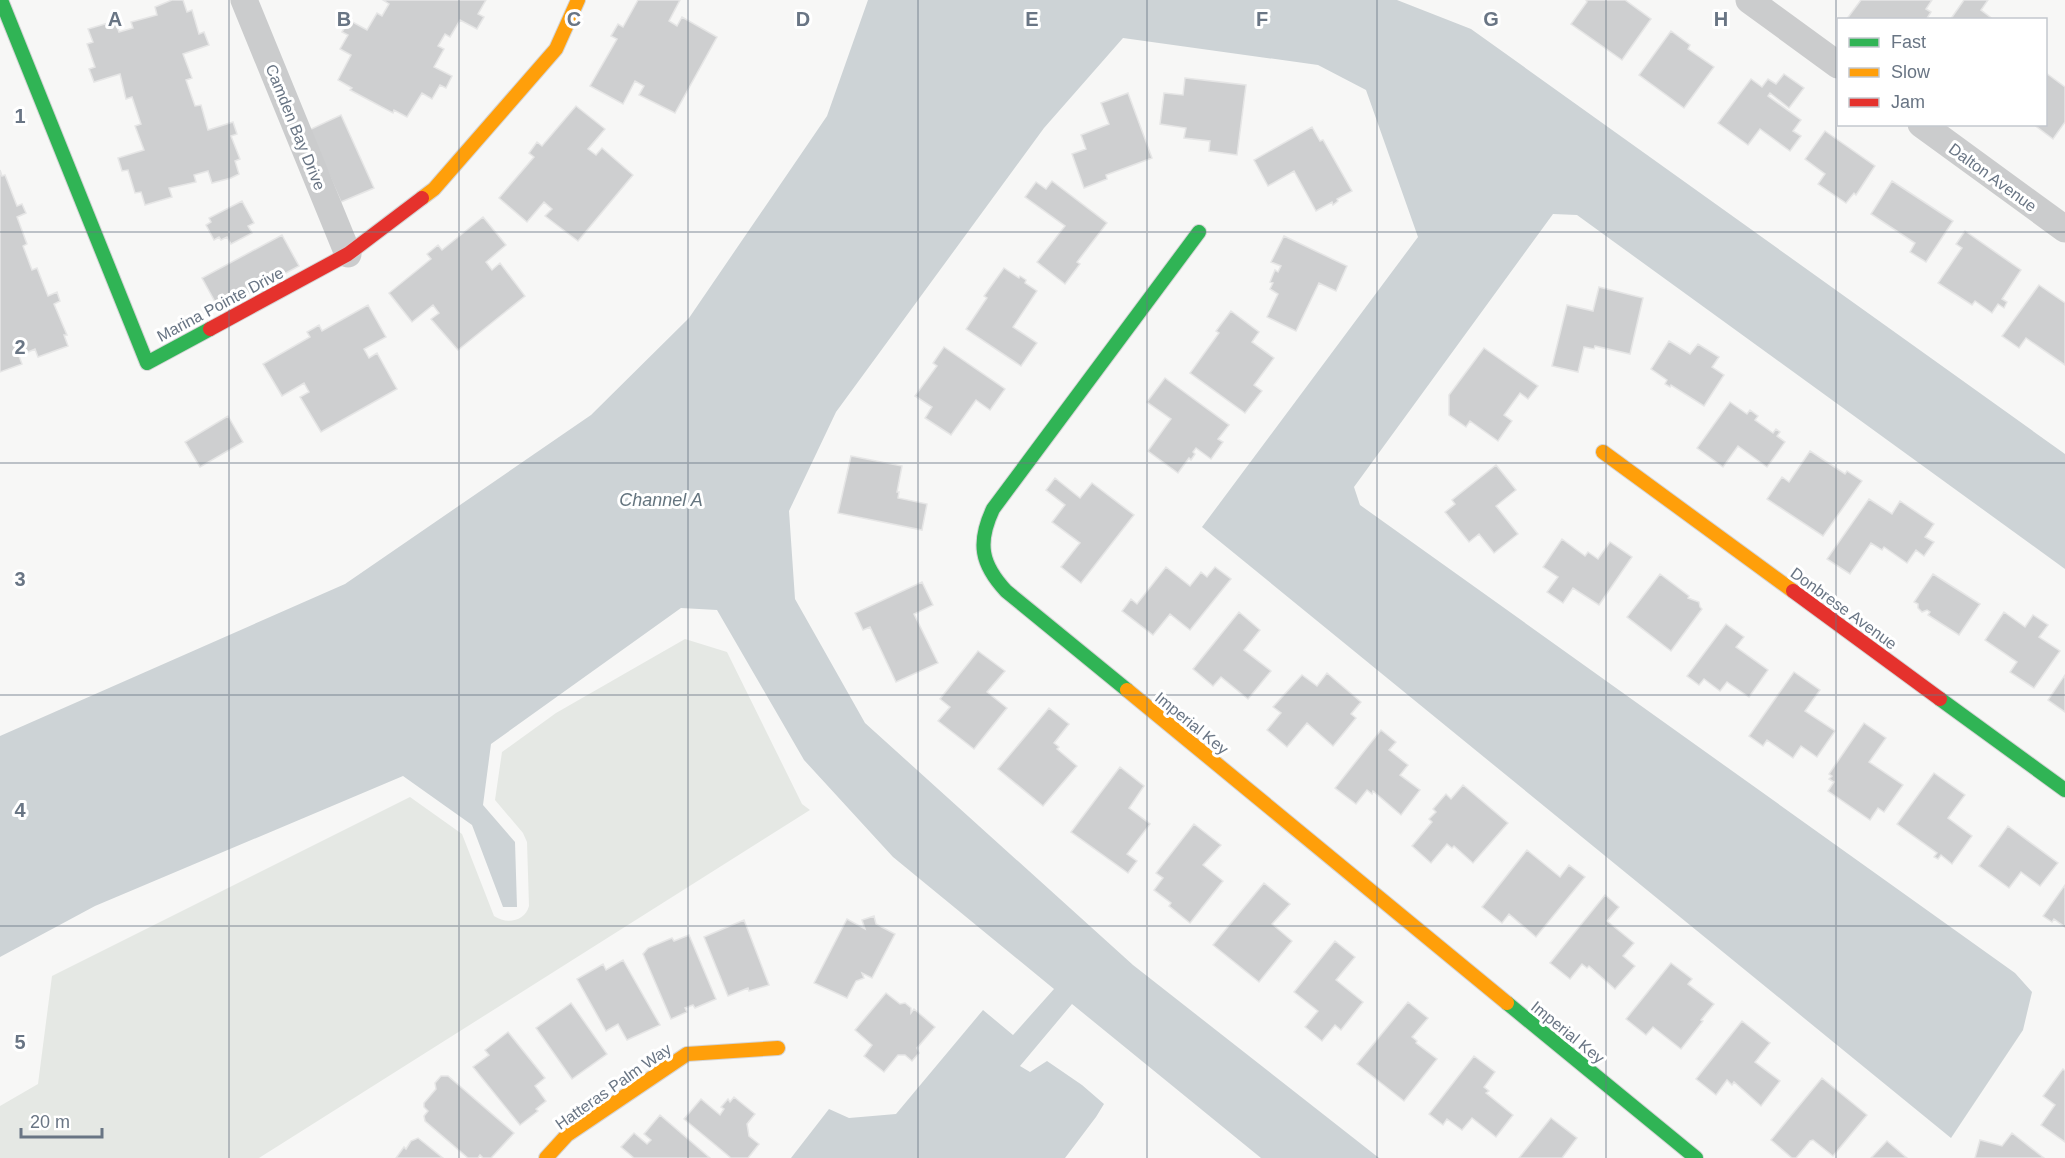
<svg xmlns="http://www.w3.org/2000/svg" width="2065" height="1158" viewBox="0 0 2065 1158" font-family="Arial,sans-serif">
	<rect width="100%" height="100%" fill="#f7f7f6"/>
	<path fill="#e5e8e4" d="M685,639L727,652L802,804L810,810L259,1158H0V1106L38,1084L52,976L410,797L462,834L494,916C507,925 525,921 529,906L527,842L523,833L495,800L502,752L556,713Z"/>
	<path fill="#cdd3d6" d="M868,0H1397L1471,29L2065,454V569L1577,215L1553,214L1354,487L1360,505L2015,973L2032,992L2023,1030L1951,1138L1202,527L1418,237L1366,90L1318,65L1123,38L1044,128L836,412L789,511L795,599L865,723L1133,965L1379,1158H1261L1072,1004L1020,1066L1030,1072L1047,1061L1082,1085L1104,1104L1096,1117L1065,1158H791L829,1109L849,1118L896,1114L983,1010L1013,1035L1054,989L893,857L804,760L717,610L681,608L491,744L483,805L515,842L517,907H503L472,825L403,776L95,906L0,957V736L345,584L591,415L689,318L827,116Z"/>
	<path fill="#cecfd0" stroke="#e6e6e6" stroke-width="1.5" d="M172,0H183L187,12L192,10L199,34L204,32L209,45L183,54L192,78L186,80L195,106L201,105L208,130L233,122L237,134L231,136L240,159L235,161L239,174L231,178L212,183L208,171L194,175L196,182L169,188L172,197L145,205L141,192L135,193L128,170L122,171L118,158L144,150L135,126L141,124L132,97L126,99L120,74L94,82L89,69L95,67L87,44L93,42L88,29L115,21L119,32L133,28L131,22L157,15L155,7Z
		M486,0L478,14L484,17L477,29L460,20L450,37L445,34L438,46L444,49L434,67L452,76L446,88L440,85L432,99L422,93L407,117L394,110L393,113L350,90L352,88L338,80L351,55L340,49L348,35L342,32L349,20L367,30L377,13L382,16L389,4L383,0Z
		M638,0H680L669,21L677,26L682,17L717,37L675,113L639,95L644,86L635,81L623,104L590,86L617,39L611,36L618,24L623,27Z
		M1586,0H1625L1651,19L1622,60L1571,24L1587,2Z
		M1861,0H1932L1926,9L1931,12L1926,20H1846Z
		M1964,0H1988L1981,10L1994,20H1950Z
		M1671,31L1690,45L1688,49L1714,67L1684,108L1639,75Z
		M2046,73L2065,87V122L2053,139L2033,124H2046Z
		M1784,74L1804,88L1789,108L1770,93L1768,96L1801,120L1793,131L1801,136L1790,151L1760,129L1748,145L1718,123L1751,79L1762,87L1768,79L1776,84Z
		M1185,78L1246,85L1237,155L1209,151L1210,141L1184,138L1186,128L1160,124L1164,93L1183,95Z
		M1128,93L1152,158L1106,175L1107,179L1084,188L1072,154L1086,149L1081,135L1109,124L1101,103Z
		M576,106L605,129L588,149L596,155L602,148L633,175L578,241L545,216L552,209L544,202L527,222L499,198L534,157L529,153L537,142L542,146Z
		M341,115L374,188L341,202L309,130Z
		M1312,127L1320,141L1323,140L1352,191L1337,199L1338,201L1333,205L1332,202L1316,211L1294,171L1268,186L1254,160Z
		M1825,131L1875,166L1856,195L1854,193L1846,203L1818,184L1825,174L1805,159Z
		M0,170L2,176L5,175L17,206L22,204L26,213L17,217L27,244L23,246L32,270L37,268L48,296L57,292L60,301L54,304L67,335H64L68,346L38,357L35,349L19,356L22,364L0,372Z
		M1052,181L1107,223L1077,262L1080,264L1065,284L1037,262L1065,226L1025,197L1036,182L1046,189Z
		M1892,181L1953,221L1926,262L1910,252L1915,243L1871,214Z
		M242,201L254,223L248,226L252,233L231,244L227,237L221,240L219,237L214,240L206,225L211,222L209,218Z
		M483,217L506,245L486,262L492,270L500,263L525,296L458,350L431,319L439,313L433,305L412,322L389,293L431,259L427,254L438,245L442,250Z
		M1965,231L2021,270L2002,299L2007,302L2004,308L1998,304L1992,313L1975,301L1972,305L1938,283L1962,248L1956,244Z
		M282,235L299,266L219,309L202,278Z
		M1284,236L1347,266L1336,291L1319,283L1296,331L1267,317L1278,294L1270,289L1273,283L1270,282L1275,270L1278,272L1281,266L1271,262Z
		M1004,268L1019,278L1020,276L1026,280L1025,283L1037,291L1013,327L1037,343L1021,366L966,329L987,298L984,296Z
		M2039,285L2065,303V365L2026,338L2019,348L2002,336Z
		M1599,287L1643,298L1630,354L1595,346L1594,349L1584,347L1578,372L1552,366L1567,305L1593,311Z
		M368,305L386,337L364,349L369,358L377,353L397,389L321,432L300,397L309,392L304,383L282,396L263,364L310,337L307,332L319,325L322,331Z
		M1231,311L1259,332L1252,342L1274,358L1254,385L1262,391L1245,413L1190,373L1219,333L1216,331Z
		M1669,341L1690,354L1698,344L1719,357L1712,367L1724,375L1704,406L1671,385L1670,387L1665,384L1667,380L1651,369Z
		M944,347L1005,389L990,410L976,400L951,435L925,418L932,407L915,396L937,366L933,363Z
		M1484,348L1538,386L1528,399L1520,393L1504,415L1512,421L1498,441L1470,421L1466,427L1449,415V395Z
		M1165,378L1229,425L1218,439L1223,442L1211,459L1196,448L1193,452L1195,454L1191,460L1189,458L1178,473L1148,451L1171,419L1147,402Z
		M1730,402L1747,414L1750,410L1758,416L1755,420L1773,433L1776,429L1780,432L1777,436L1785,442L1767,467L1738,446L1723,467L1697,448Z
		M228,416L243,442L200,467L185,442Z
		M1810,451L1845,474L1847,471L1862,481L1823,536L1767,499L1782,477L1789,482Z
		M851,456L902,466L897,492H899L898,498L927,504L922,530L838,513Z
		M1496,465L1516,490L1496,506L1518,534L1494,553L1479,534L1469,542L1445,512L1455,504L1452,500Z
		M1055,478L1080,498L1092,483L1134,515L1081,583L1061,567L1080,543L1052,522L1065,505L1046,490Z
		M1869,499L1892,514L1900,501L1934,524L1925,537L1934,542L1924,556L1916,550L1907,563L1884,547L1882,550L1871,543L1850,574L1827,559Z
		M1562,539L1585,556L1588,552L1598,559L1610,542L1632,557L1599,605L1573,588L1563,603L1547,592L1558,577L1543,567Z
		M1166,567L1190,586L1201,572L1207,577L1215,567L1231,579L1190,630L1170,614L1153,635L1122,611L1131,599L1137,604Z
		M1660,574L1689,596L1688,598L1699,602L1700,607L1702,609L1671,651L1627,617Z
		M1933,574L1980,604L1959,635L1928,615L1930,612L1927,610L1922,612L1918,608V604L1914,602Z
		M922,582L933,605L914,614L938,663L896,682L870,627L863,630L855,613Z
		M1239,612L1260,630L1244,650L1271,671L1248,699L1221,677L1213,686L1193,669Z
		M2004,612L2025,627L2033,615L2048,625L2039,637L2060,651L2034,688L2010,672L2017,662L1985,640Z
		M1726,624L1744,637L1736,647L1768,670L1749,697L1727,682L1720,691L1704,679L1699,685L1687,676Z
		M978,651L1005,671L987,692L1007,708L974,749L938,721L950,707L940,699Z
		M1794,672L1820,690L1805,711L1835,731L1817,757L1801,746L1793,758L1767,740L1763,746L1749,736Z
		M1327,673L1361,702L1351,714L1356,718L1333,746L1307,723L1287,747L1267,730L1281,713L1273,707L1302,675L1317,686Z
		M2065,675V712L2048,700Z
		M1049,708L1069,724L1054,743L1059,747L1057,749L1077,766L1043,806L998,769Z
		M1864,723L1886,738L1869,762L1903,785L1884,812L1878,808L1870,820L1828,791L1834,782L1829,779L1832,776L1829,774Z
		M1381,730L1396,742L1389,750L1408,765L1400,775L1420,790L1401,815L1373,791L1372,794L1367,790L1356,804L1335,788Z
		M1120,767L1144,786L1129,808L1150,824L1127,854L1137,861L1128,873L1071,832Z
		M1934,773L1965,795L1948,818L1972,836L1952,864L1941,855L1938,859L1934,857L1937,853L1897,824Z
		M1463,785L1508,823L1473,863L1454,846L1452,848L1447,844L1431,863L1412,846L1432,822L1429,819L1436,812L1433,809L1446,794L1451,799Z
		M1194,824L1221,845L1203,865L1223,881L1190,923L1169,906L1171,903L1154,890L1163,878L1156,873Z
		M2008,826L2058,863L2040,886L2021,872L2009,888L1979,866Z
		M1527,850L1560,877L1569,865L1585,877L1536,937L1509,914L1502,923L1482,907Z
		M1264,883L1290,904L1272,924L1292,941L1259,982L1213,945Z
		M2065,885V927L2054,919L2052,922L2043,916Z
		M1605,895L1619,907L1607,921L1634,943L1623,956L1635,966L1615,989L1589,966L1587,968L1582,964L1570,979L1550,963Z
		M874,916L876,924L895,934L872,978L862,973L864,978L856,981L847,998L814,983L847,919L865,929L862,920Z
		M744,920L769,985L749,991L748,988L728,996L704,937Z
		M689,935L716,999L695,1008L693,1005L685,1008L687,1012L671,1019L643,954L648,948L672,938L674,941Z
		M1335,941L1355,957L1336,980L1363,1002L1341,1030L1335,1025L1322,1041L1305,1027L1318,1011L1294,992Z
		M623,960L660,1025L627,1040L618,1024L606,1031L577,979L603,964L606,970Z
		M1671,963L1692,979L1688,984L1714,1004L1701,1020L1703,1021L1681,1049L1653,1027L1646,1035L1626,1019Z
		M886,993L900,1004L905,1003L911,1008V1013L914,1009L935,1027L917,1048L919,1053L912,1061L905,1055H898L884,1072L864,1056L872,1045L855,1030Z
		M1408,1002L1428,1018L1412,1037L1417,1041L1416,1043L1437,1059L1404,1101L1357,1064Z
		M571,1003L607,1054L572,1079L536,1028Z
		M1742,1021L1770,1043L1755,1062L1780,1081L1761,1106L1734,1082L1732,1085L1727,1080L1716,1095L1696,1079Z
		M508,1032L545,1078L535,1086L546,1101L536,1109L538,1111L520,1125L473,1067L489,1055L485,1050Z
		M1474,1056L1495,1072L1484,1087L1489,1091L1486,1093L1513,1115L1496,1137L1472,1118L1462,1130L1447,1119L1443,1125L1429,1114Z
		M2063,1069L2065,1071V1142L2041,1125L2055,1105L2043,1096Z
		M441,1076H448L514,1133L491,1158H483L480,1155L478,1158H468L425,1121L424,1116L428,1111L424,1107V1103L436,1089L435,1083Z
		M1822,1078L1867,1115L1833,1156L1813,1140L1810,1141L1796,1158H1792L1771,1140Z
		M734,1097L755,1114L747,1124L749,1136L759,1144L748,1158H731L684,1119L701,1099L720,1115L724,1109L721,1107L728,1099L730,1102Z
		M660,1115L710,1158H634L621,1147L634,1133L647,1144L651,1140L644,1134Z
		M1551,1118L1577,1138L1562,1158H1519Z
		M2012,1133L2044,1158H1975L1980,1140L2002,1146Z
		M418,1138L443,1158H396L404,1147L406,1149L411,1141Z
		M1887,1141L1907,1158H1871Z"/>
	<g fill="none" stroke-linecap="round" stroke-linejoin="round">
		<g stroke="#d4d4d5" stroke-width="16">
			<path id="fast" d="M1,0L147,363L210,329
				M1127,690L1006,591C981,564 977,543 993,509L1199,232
				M1940,699L2065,790
				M1507,1003L1696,1158"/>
		</g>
		<g stroke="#d4d4d5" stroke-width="16">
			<path id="slow" d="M422,198L434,189L556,49L578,0
				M1603,452L1793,591
				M1127,690L1507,1003
				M546,1158L567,1135L687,1054L778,1048"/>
		</g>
		<g stroke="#d4d4d5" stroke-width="16">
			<path id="jam" d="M210,329L348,254L422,198
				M1793,591L1940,699"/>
		</g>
		<path stroke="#cbcccd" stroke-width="27" d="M244,0L348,254
			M1749,0L1838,65
			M1921,124L2065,229"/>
		<use href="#fast" stroke="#30b455" stroke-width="14"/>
		<use href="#slow" stroke="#ff9f0a" stroke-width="14"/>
		<use href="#jam" stroke="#e5322d" stroke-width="14"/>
	</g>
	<path fill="none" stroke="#697584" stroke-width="1.5" stroke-opacity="0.55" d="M229,0V1158M459,0V1158M688,0V1158M918,0V1158M1147,0V1158M1377,0V1158M1606,0V1158M1836,0V1158M0,232H2065M0,463H2065M0,695H2065M0,926H2065"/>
	<g text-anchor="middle" stroke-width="6" stroke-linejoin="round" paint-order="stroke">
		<g font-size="16" fill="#697584" stroke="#fff">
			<text transform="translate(296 127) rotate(68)" y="6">Camden Bay Drive</text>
			<text transform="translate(1993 177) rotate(36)" y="6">Dalton Avenue</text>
			<text transform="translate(220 304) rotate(-28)" y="6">Marina Pointe Drive</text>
			<text transform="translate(1844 608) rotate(36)" y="6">Donbrese Avenue</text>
			<text transform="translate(1192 723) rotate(39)" y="6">Imperial Key</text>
			<text transform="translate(1568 1032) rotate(39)" y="6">Imperial Key</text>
			<text transform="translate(613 1086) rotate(-35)" y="6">Hatteras Palm Way</text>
		</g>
		<g font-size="18" font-style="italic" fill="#65757f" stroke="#fff">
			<text x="661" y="506">Channel A</text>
		</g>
	</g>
	<g font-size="20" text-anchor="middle" font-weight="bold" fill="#697584" stroke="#fff" stroke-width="6" stroke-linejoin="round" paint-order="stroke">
		<text x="115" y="26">A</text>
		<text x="344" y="26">B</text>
		<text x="574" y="26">C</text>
		<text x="803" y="26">D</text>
		<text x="1032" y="26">E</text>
		<text x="1262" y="26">F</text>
		<text x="1491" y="26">G</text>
		<text x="1721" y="26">H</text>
		<text x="20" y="123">1</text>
		<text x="20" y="354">2</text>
		<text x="20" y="586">3</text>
		<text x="20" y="817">4</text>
		<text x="20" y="1049">5</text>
	</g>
	<rect x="1837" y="18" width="210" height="108" fill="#ffffff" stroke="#c3c8ce" stroke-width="1.5"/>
	<rect x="1849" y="38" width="30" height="9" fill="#30b455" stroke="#c3c8ce" stroke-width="1.5"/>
	<text x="1891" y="48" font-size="18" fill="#697584">Fast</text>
	<rect x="1849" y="68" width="30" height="9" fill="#ff9f0a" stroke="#c3c8ce" stroke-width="1.5"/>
	<text x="1891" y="78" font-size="18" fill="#697584">Slow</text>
	<rect x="1849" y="98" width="30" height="9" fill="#e5322d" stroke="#c3c8ce" stroke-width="1.5"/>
	<text x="1891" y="108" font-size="18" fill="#697584">Jam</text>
	<path d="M21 1128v9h81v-9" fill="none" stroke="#697584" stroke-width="3"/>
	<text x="30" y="1128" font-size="18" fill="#697584" stroke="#ffffff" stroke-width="4.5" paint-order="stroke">20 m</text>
</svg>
